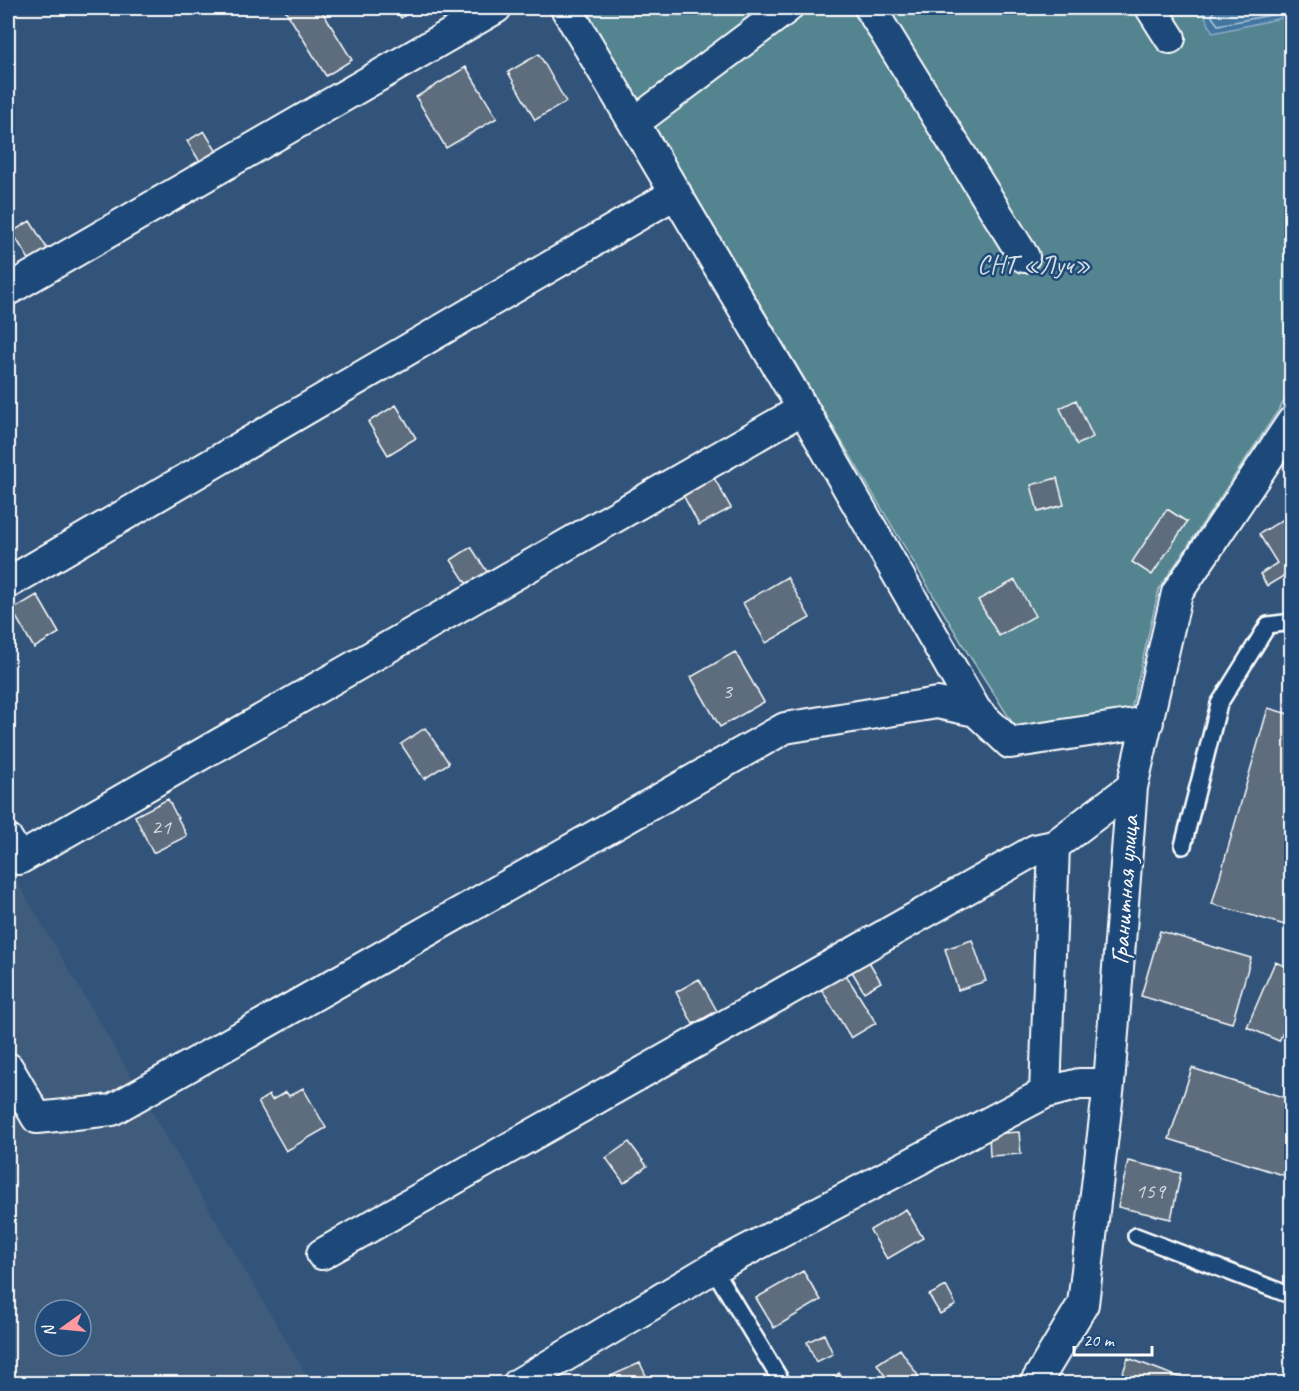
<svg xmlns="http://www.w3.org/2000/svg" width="1299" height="1391" viewBox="0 0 1299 1391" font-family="Caveat,sans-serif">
	<rect width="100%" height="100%" fill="#32547b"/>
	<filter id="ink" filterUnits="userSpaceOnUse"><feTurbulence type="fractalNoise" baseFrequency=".0167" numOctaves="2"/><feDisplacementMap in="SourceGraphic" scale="12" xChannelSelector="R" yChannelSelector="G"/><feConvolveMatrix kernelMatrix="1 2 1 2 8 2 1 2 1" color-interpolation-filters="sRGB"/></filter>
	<g filter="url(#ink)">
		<path fill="#3f5c7c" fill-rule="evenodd" d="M8,866L311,1383H8ZM45,1310H81V1346H45Z"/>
		<path fill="#528490" stroke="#a8c2c8" stroke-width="1.5" d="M584,8H1291V391L1159,589L1131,710L1021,736L967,652Z"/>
		<path fill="#4375a0" stroke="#8eacc6" stroke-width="1.5" d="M1214,8H1291V16L1213,33L1203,12Z"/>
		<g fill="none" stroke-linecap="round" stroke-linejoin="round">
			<path stroke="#b4c8d9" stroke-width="1.5" d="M1214,8L1212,17L1218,25L1292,11"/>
		</g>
		<path fill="#5d6d7e" stroke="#fff" stroke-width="1.5" d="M284,8H320L352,60L326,76Z
			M395,8H417L401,18Z
			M539,54L566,102L535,120L508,72Z
			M466,67L497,118L446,148L416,97Z
			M204,131L217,152L200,162L187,141Z
			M30,221L48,250L30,261L12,232Z
			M1076,400L1093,437L1077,445L1060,408Z
			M396,405L416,438L388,455L368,422Z
			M713,476L731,508L699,525L682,493Z
			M1057,478L1064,505L1038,512L1031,485Z
			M1167,509L1187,522L1152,575L1132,562Z
			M1292,514V586L1285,575L1267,586L1260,574L1277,563L1259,534Z
			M471,547L490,576L470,589L451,560Z
			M787,577L810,618L766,643L743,603Z
			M1015,580L1035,616L999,636L978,600Z
			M37,595L59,633L34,648L12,610Z
			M735,652L764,702L720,727L691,677Z
			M1268,708L1292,715V927L1212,904Z
			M425,728L449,763L424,779L401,744Z
			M168,799L187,836L153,853L135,816Z
			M1160,931L1251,958L1232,1023L1141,996Z
			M972,940L986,981L958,990L945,949Z
			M868,960L881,982L864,992L851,970Z
			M1275,962L1292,969V1013L1279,1041L1247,1027Z
			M841,967L876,1023L851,1038L817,982Z
			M699,979L717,1011L693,1024L676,992Z
			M1192,1068L1292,1100V1178L1169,1139Z
			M303,1088L326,1128L286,1151L258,1102L269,1095L272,1100L286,1092L289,1096Z
			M1019,1132L1021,1154L990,1156L989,1134Z
			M629,1142L647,1166L624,1183L606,1158Z
			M1128,1161L1181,1173L1171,1219L1118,1207Z
			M906,1209L923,1238L887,1259L870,1230Z
			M803,1271L821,1300L774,1328L756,1298Z
			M946,1286L956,1305L940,1314L929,1295Z
			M824,1334L833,1354L816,1362L807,1342Z
			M900,1349L919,1377L909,1384H890L877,1364Z
			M1128,1358L1197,1384H1119Z
			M640,1363L650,1384H609L606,1378Z
			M839,1373L846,1384H823Z"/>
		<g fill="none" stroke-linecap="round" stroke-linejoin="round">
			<g stroke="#fff" stroke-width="20">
				<path id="lane" d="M1183,846L1219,704L1268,625L1292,622
					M1136,1236L1292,1296
					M713,1268L783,1384"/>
			</g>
			<g stroke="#fff" stroke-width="34">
				<path id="street" d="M566,8L803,409L976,711L1010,743L1148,722
					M870,8L1024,257
					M1151,8L1170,38
					M646,114L787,8
					M8,290L496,8
					M8,583L676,193
					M8,840L19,859L803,409
					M8,1068L37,1118L112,1110L785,728L937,703L976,711
					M1045,1093L1054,846L1132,787
					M322,1254L1035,850L1054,846
					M518,1384L713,1268L1045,1093L1079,1084H1109
					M1035,1384L1083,1304L1109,1084L1132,787L1177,593L1292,422"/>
			</g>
			<use href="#lane" stroke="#1f4a7a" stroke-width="15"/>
			<use href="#street" stroke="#1f4a7a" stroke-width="30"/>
		</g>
	</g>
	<g text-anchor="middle" stroke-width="5" stroke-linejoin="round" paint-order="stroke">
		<g font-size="22" fill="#d6dadf">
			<text x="727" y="698">3</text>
			<text x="161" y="834">21</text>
			<text x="1150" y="1198">159</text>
		</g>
		<g font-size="26" fill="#d4e0e3" stroke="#1f4a7a">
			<text x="1034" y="273">СНТ «Луч»</text>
		</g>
		<g font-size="26" fill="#fff" stroke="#1f4a7a">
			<text transform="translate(1124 890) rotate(-86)" y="9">Гранитная улица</text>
		</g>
	</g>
	<rect width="1299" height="1391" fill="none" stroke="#1f4a7a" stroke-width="30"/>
	<rect x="15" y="15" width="1269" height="1361" fill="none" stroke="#fff" stroke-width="2" filter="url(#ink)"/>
	<g transform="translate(63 1328) rotate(255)"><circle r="28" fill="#1f4a7a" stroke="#7992af" stroke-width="1.5"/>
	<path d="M0-4.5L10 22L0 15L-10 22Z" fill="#ff9aa2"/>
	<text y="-9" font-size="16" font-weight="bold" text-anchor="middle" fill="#ffffff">N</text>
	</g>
	<path d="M1074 1346v9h78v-9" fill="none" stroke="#ffffff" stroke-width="3"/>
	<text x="1083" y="1346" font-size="18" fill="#ffffff" stroke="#1f4a7a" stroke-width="4.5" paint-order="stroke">20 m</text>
</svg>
